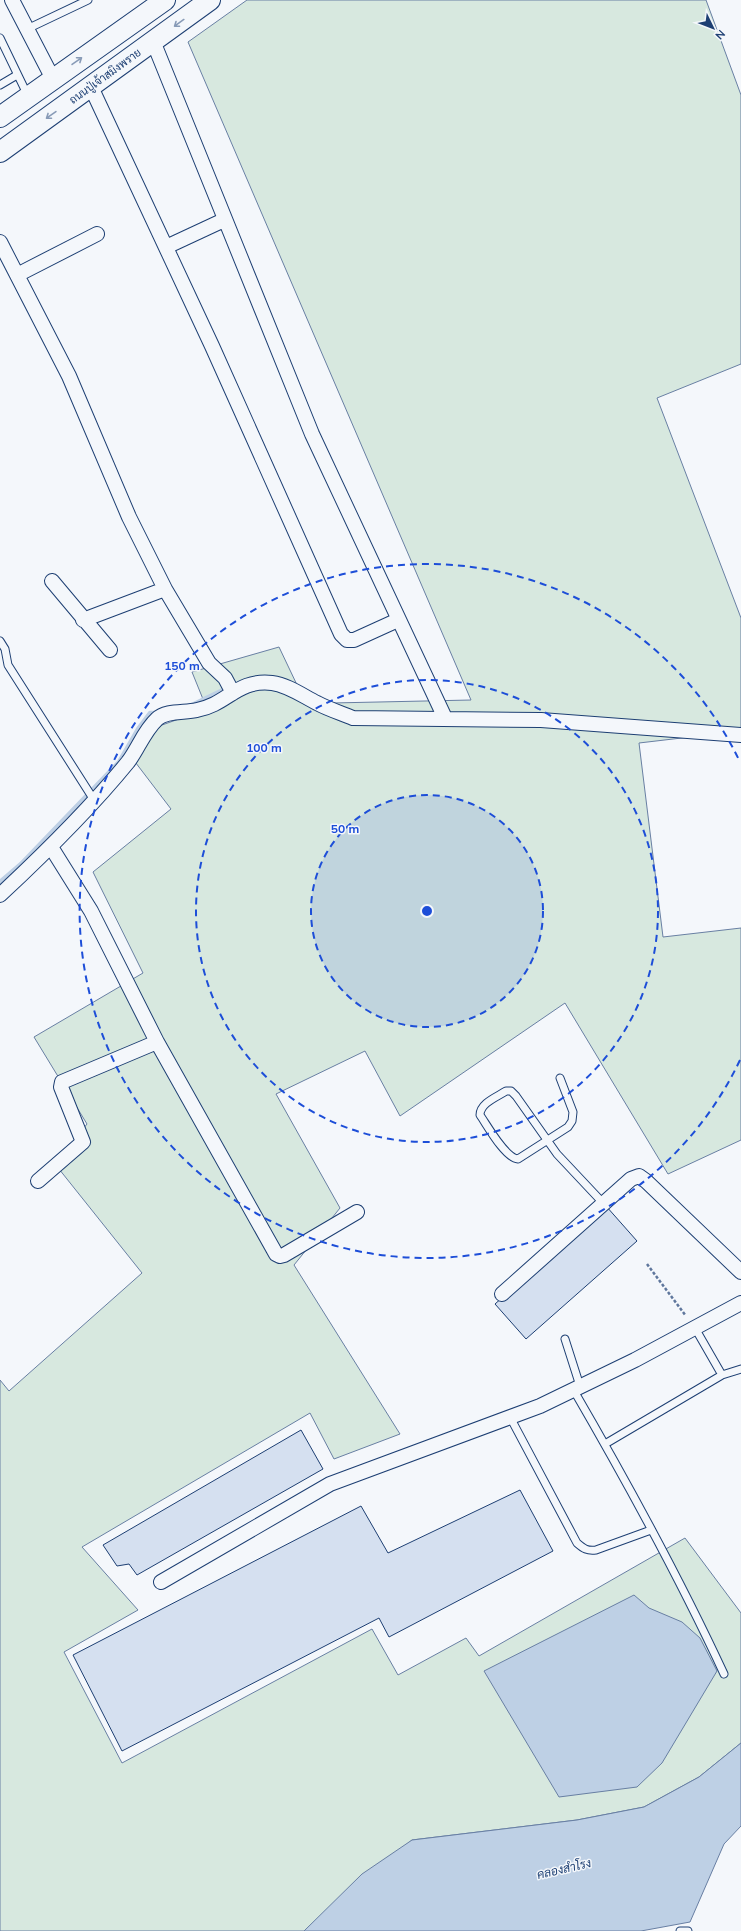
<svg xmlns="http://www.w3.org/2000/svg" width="741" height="1931" viewBox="0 0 741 1931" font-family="Mulish,Sarabun,sans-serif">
	<rect width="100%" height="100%" fill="#f4f7fb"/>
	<path fill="#d7e8df" stroke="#687fa3" d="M247,0H706L741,95V364L657,398L741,618V731L639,743L663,937L741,928V1140L668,1174L565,1003L400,1116L365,1051L276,1094L340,1208L294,1265L400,1434L334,1459L310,1413L82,1547L138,1610L64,1652L122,1763L372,1629L398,1675L466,1638L479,1656L685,1538L741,1613V1743L699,1777L644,1807L577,1820L412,1840L304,1931H0V1380L9,1391L142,1273L55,1164L87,1124L34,1037L143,973L93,872L171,809L126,750L162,725L207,709L192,672L279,647L298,687L332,703L471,700L188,42Z"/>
	<path fill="#bed0e5" stroke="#687fa3" d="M634,1595L649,1608L682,1622L700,1638L717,1671L662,1763L637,1787L559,1797L484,1671Z
		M741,1743V1826L724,1844L690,1922L641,1931H304L362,1874L412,1840L577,1820L644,1807L699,1777Z"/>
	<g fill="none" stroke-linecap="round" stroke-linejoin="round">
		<path stroke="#bed0e5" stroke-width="4.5" d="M192,705L229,687
			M0,882L21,864L119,762L138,729L150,713H159"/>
	</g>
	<path fill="#d5e0f0" stroke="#1d3f73" d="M606,1206L637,1241L526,1339L495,1304Z
		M301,1430L323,1469L137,1575L129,1564L117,1566L103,1545Z
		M520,1490L553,1551L389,1637L379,1618L122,1751L73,1655L361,1506L388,1553Z"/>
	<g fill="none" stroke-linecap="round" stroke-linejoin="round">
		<g stroke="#1d3f73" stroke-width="9">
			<path id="lane" d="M27,29L88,0
				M0,38L28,96
				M0,85L17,75
				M0,641L5,649L8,665L94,800
				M560,1078L573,1112L572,1121L568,1127L518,1159C505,1158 487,1125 480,1115C480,1103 497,1097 506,1091H511L516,1096L557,1154L604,1204
				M695,1328L722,1375L741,1369
				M565,1339L580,1386
				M573,1389C627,1482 679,1577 724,1674
				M510,1417L577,1543C584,1549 587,1551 596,1550L651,1530
				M605,1444L722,1375
				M680,1931H688"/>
		</g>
		<g stroke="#1d3f73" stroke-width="16">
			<path id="street" d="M12,0L53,79
				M153,41L312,434L445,718
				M91,87L212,346L341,634L347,640H354L398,620
				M0,242L69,376L129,517L165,589L83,620
				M166,247L224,220
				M17,275L97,234
				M52,581L110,650
				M165,589L209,663L225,678L233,693
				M0,895C45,853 89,810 128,762C138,749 144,731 157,719C166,710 185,713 197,710C228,704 237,679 272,683C288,685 303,696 317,703C328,709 341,713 353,718L541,720L741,735
				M157,1042L276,1254L280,1256L284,1255L357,1212
				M38,1181L83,1142L61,1087L62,1082L157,1042L91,911L51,847
				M502,1294L631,1179L639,1176L646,1181L741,1272
				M161,1582L330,1484L540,1406L635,1360L741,1303"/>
		</g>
		<g stroke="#1d3f73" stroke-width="22">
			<path id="secondary" d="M0,117L165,0
				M0,152L210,0"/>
		</g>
		<path stroke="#5e769c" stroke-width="2.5" stroke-dasharray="3 2" stroke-linecap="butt" d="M647,1264L686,1316"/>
		<use href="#lane" stroke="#f4f7fb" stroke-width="7"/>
		<use href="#street" stroke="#f4f7fb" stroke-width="14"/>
		<use href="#secondary" stroke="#f4f7fb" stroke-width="20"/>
	</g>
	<defs><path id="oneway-shaft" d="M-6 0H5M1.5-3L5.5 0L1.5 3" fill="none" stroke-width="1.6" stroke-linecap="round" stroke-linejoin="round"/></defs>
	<g stroke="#889bb7">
		<use href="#oneway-shaft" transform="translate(179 23) rotate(144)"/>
		<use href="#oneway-shaft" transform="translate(77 61) rotate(-35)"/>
		<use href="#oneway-shaft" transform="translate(51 115) rotate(145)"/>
	</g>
	<circle cx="427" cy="911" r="116" fill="#1d4ed8" fill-opacity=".12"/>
	<g fill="none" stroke="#1d4ed8" stroke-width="2" stroke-dasharray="7 5">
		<circle cx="427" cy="911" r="116"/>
		<circle cx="427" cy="911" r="231"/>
		<path d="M740 1060A347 347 0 1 1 740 762"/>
	</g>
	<g text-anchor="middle" stroke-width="3" stroke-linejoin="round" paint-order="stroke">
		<g font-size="11" fill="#1d3f73" stroke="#f4f7fb">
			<text transform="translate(105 76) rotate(-36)" y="4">ถนนปู่เจ้าสมิงพราย</text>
		</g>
		<g font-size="12" font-style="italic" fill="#1d3f73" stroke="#f4f7fb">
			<text transform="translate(564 1869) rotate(-13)" y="4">คลองสำโรง</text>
		</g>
	</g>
	<circle cx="427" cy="911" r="6" fill="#1d4ed8" stroke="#f4f7fb" stroke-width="2"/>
	<g font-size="12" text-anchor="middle" font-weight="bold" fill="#1d4ed8" stroke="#f4f7fb" stroke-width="3" stroke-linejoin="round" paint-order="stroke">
		<text x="182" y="670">150 m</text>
		<text x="264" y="752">100 m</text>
		<text x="345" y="833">50 m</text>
	</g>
	<g transform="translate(713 28) rotate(133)" stroke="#f4f7fb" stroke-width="3" paint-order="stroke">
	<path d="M0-3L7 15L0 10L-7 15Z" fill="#1d3f73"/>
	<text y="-6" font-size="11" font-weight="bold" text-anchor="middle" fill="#1d3f73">N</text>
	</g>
</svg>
